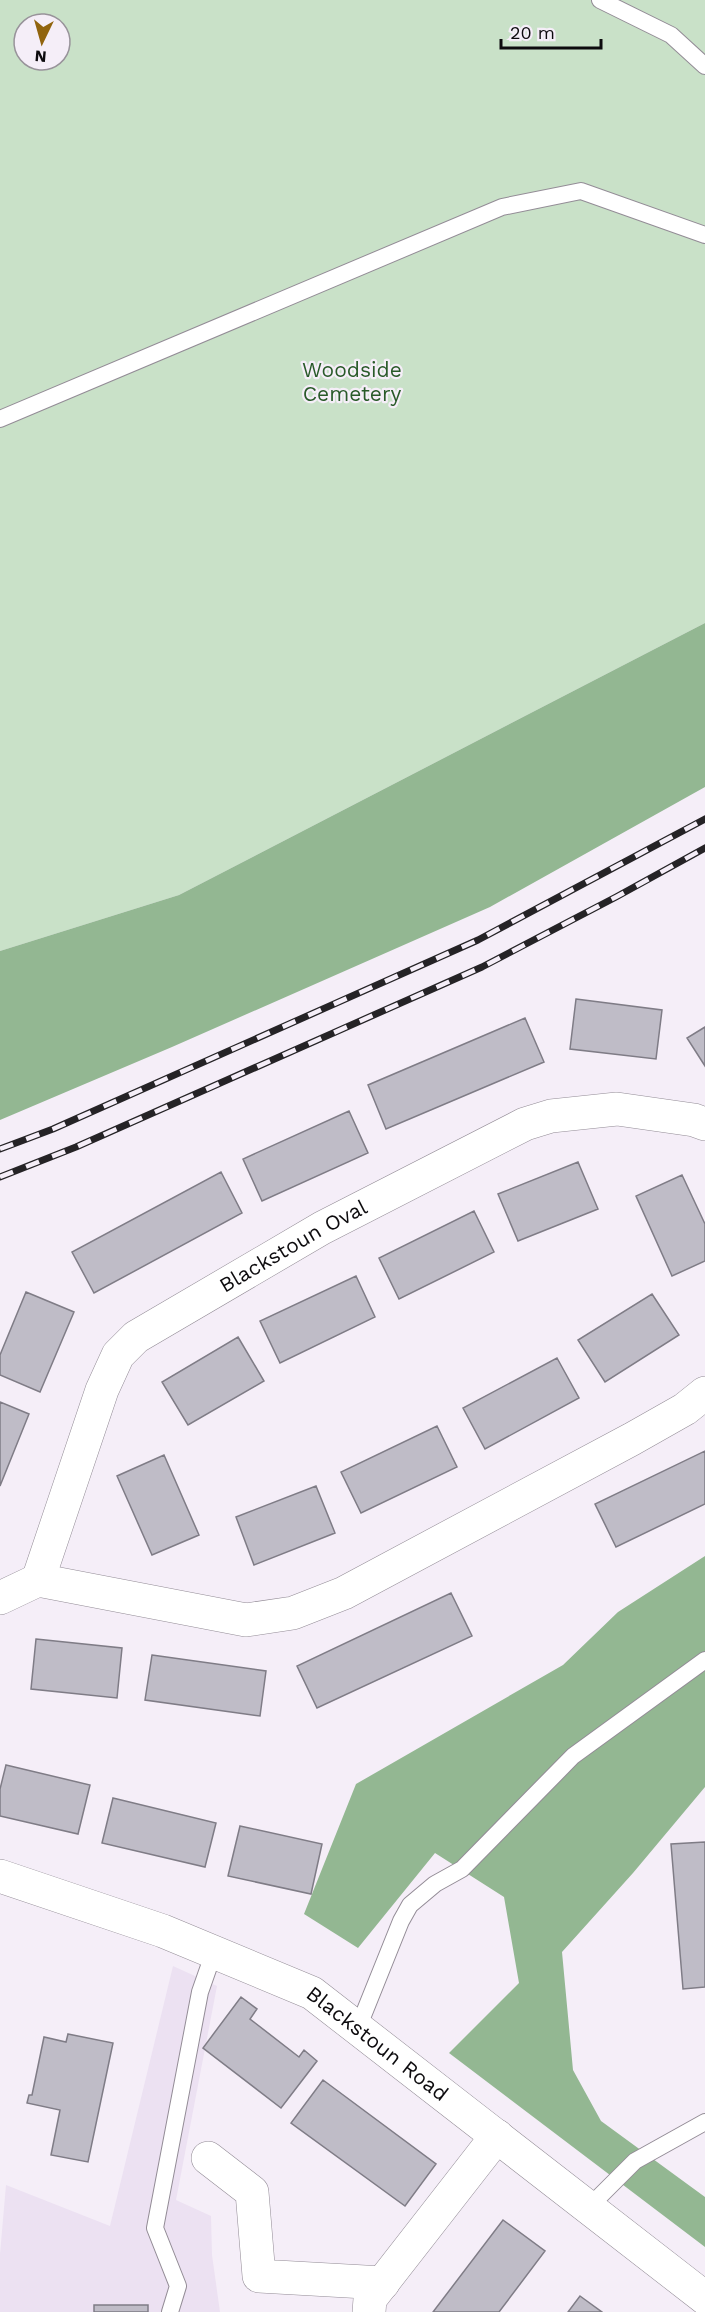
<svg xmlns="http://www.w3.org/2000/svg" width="705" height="2312" viewBox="0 0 705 2312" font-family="'Work Sans',sans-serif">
	<rect width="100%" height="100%" fill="#f5eef8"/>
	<path fill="#ece1f2" d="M173,1966L217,1986L176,2200L211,2216L212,2255L220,2312H0V2254L6,2185L110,2226Z"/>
	<path fill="#c9e1c8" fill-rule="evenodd" d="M0,0H705V623L179,895L0,951ZM24,24H60V60H24Z"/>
	<path fill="#93b792" d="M705,623V787L490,907L172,1047L0,1120V951L179,895Z
		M705,1556V1787L633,1873L562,1952L573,2070L601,2121L705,2197V2247L449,2053L519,1983L504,1897L435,1853L358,1948L304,1914L356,1784L563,1665L618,1612Z"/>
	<path fill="#bfbcc7" stroke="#7f7c86" stroke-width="1.5" d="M576,999L662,1010L656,1059L570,1049Z
		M525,1018L544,1062L386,1129L368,1085Z
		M705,1027V1066L687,1038Z
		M349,1111L368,1153L262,1201L243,1159Z
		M578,1162L598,1209L518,1241L498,1194Z
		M221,1172L242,1213L94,1293L72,1252Z
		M682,1175L705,1224V1261L672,1276L636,1196Z
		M474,1211L494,1252L399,1299L379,1258Z
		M356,1276L375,1317L280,1363L260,1321Z
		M26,1292L74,1312L40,1392L0,1375V1355Z
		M652,1294L679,1335L605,1382L578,1340Z
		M238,1337L264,1381L188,1425L162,1382Z
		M557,1358L579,1398L485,1449L463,1408Z
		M0,1402L29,1414L0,1486Z
		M437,1426L457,1467L361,1513L341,1472Z
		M705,1451V1504L616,1547L595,1504Z
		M164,1455L199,1535L152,1555L117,1476Z
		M316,1486L335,1533L254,1565L236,1517Z
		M451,1593L472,1636L317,1708L297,1666Z
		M36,1639L122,1648L117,1698L31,1689Z
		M152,1655L266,1671L260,1716L145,1700Z
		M6,1765L90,1785L78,1834L0,1816V1789Z
		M113,1798L216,1823L205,1867L102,1843Z
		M240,1826L322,1844L311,1894L228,1876Z
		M705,1842V1987L683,1989L671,1844Z
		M241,1997L257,2009L250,2019L299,2057L304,2050L317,2061L281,2108L203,2048Z
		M68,2034L113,2043L88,2162L51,2155L60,2110L27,2103L29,2095H32L44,2037L66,2042Z
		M323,2080L436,2164L405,2206L291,2123Z
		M503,2220L545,2251L499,2312H433Z
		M580,2296L602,2312H568Z
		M94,2305H148V2312H94Z"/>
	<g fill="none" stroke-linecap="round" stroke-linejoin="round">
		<g stroke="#938c96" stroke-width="18">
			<path id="service" d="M600,0L671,35L705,66
				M0,419L502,207L581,191L705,235
				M358,2028L401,1921L410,1905L435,1884L462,1869L573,1756L705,1660
				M589,2207L635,2161L705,2122
				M170,2312L178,2286L155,2228L200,1992L214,1952"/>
		</g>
		<g stroke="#938c96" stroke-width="34">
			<g id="minor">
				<path id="s1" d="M38,1580L102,1390L118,1355L136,1337L322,1228L525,1124L551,1116L617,1109L694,1120L705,1124"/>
				<path d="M0,1598L38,1580L246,1620L293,1613L344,1593L632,1439L685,1409L705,1393"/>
				<path d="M208,2158L252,2192L259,2276L383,2283"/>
				<path d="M369,2312L370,2299L497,2136"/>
			</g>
		</g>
		<g stroke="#938c96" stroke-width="34">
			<g id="tertiary">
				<path id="s2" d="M0,1876L163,1931L312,1993L705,2298"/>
			</g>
		</g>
		<use href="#service" stroke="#fff" stroke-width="16"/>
		<use href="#minor" stroke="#fff" stroke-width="33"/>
		<use href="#tertiary" stroke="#fff" stroke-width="33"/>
		<g stroke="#252326" stroke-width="7">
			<path id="rail" d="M0,1149L53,1129L478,940L705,819
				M0,1177L76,1147L482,967L616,897L705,848"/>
		</g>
		<use href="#rail" stroke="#f5eef8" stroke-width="4.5" stroke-dasharray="14" stroke-linecap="butt"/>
	</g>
	<g text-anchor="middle" stroke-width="4.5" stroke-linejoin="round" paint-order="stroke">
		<g font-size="21" fill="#295a29" stroke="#f5eef8">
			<text x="352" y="377">Woodside<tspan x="352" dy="24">Cemetery</tspan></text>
		</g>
		<g font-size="21" fill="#0d0b0e" stroke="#f5eef8">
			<text dy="7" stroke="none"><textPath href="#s1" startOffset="446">Blackstoun Oval</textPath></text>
			<text dy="7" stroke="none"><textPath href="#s2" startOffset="416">Blackstoun Road</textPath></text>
		</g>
	</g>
	<g transform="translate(42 42) rotate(185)"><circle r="28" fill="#f5eef8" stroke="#98939a" stroke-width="1.5"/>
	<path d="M0-4.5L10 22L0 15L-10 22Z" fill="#91640e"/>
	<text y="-9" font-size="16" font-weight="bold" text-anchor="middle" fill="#0d0b0e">N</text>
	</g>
	<path d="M501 39v9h100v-9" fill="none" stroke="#0d0b0e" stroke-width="3"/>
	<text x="510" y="39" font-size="18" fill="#0d0b0e" stroke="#f5eef8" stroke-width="4.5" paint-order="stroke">20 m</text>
</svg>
